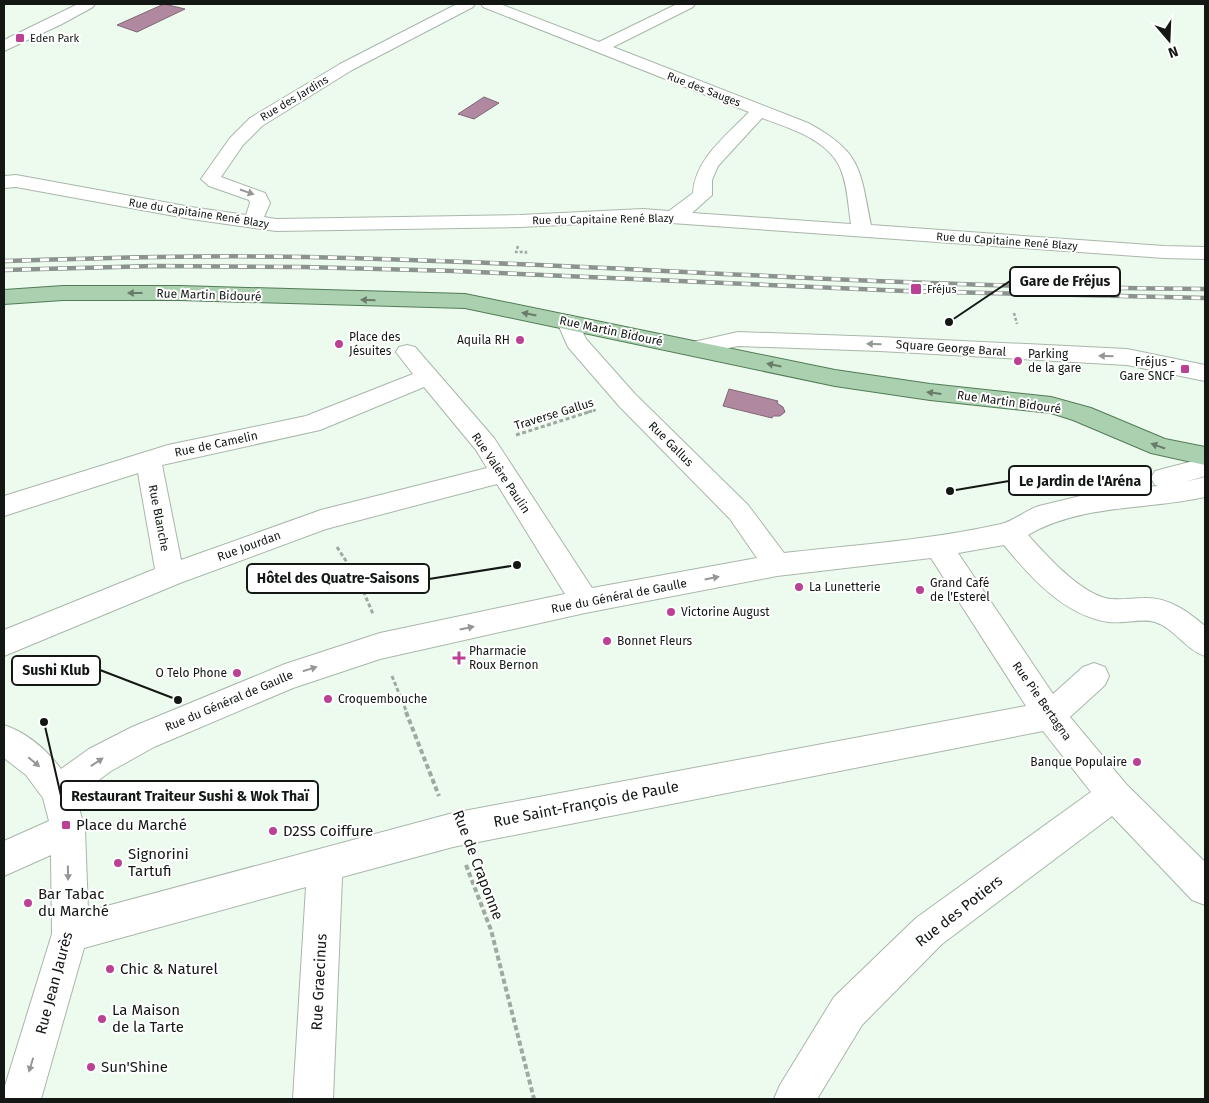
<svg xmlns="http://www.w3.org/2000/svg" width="1209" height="1103" viewBox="0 0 1209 1103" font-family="'Fira Sans',sans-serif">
	<rect width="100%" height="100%" fill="#edfaee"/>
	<path fill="#b089a0" stroke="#816776" d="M164,4L185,9L137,32L117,25Z
		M484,97L499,103L474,119L458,114Z
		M729,389L778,401L777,403L783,407L785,412L780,416H773L772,418L723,406Z"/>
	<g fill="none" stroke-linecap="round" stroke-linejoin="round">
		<g stroke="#a9b6aa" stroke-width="2">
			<path id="minor" d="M78,4H95L93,7L60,25L4,51V40Z
				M457,4H475L473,7L352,70L262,126L243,145L221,177L265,193L270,203L264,217L276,219L520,215L643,209L669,211L693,193C695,159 726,136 749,112L483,7L481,4H500L599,42L677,4H695L693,7L613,47L808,123C862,152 860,170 871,225L1164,246L1205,247V259L1164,258L643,221L520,227L276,231L191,219L16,187L4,188V176L16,175L191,207L246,215L250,203L249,200L209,186L201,179L230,138L250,118L340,64ZM762,118C789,128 830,140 841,170C848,187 848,206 851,224L692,213L712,195V180L718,166Z
				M568,315L576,317L586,339L635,394L748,505L784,553C856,545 930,540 1001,524C1014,521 1026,510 1039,506L1097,492L1158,486L1155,485L1151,478L1155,471L1205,458V476L1185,482L1205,477V497C1147,510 1080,504 1028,535C1047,556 1077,590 1105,598C1118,601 1131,598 1144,598C1168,597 1187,611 1205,626V656C1186,650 1174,628 1155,622C1141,618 1124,624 1109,622C1065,616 1030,577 1004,545L958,553L1053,694L1083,667L1094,663L1105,667L1109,676L1105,685L1070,717L1126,784L1205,862V905L1192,900L1112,816L942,944L862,1025L817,1099H774L780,1085L834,997L916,918L1091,792L1043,731L453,847L342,877L333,1099H293L306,887L84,948L41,1099H4V1089L52,934L51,855L4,876V841L49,821L43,798L26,775L4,758V725C27,733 47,750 61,769L89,749L132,727L285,664L380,633L565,594L497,484L326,529L180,583L4,656V630L155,569L138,473L4,516V496L168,445L306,416L413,374L396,352L399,347L407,345L415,347L494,438L592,588L757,558L730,519L619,406L568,347L557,322L560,317ZM424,387L476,450L487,468L321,510L181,560L162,465L320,430ZM931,558L1026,706L453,813L88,911L85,830L76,797L111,771L154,747L293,688L380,659L585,613L777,576Z
				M738,332L880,337L1127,349L1205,365V381L1127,365L880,351L738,346L697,355L689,353L686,348L689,343Z"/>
		</g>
		<g stroke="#517b56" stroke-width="2">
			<path id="major" d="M63,286H180L465,294L835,370L930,384L1051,397L1091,408L1165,439L1205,447V465L1151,453L1073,420L1051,413L930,400L835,386L465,308L180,300H63L4,304V290Z"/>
		</g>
		<path stroke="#9fa9a0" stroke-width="2.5" stroke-dasharray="3 2" stroke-linecap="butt" d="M518,246L516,252H526V254
			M1014,313L1017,324
			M588,412L596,410"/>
		<path stroke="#9fa9a0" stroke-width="3" stroke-dasharray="4 2.5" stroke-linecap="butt" d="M516,435L592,411
			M337,547L359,581L373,614
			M392,676L407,713"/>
		<path stroke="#9fa9a0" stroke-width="4" stroke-dasharray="5 3" stroke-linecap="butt" d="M406,712L439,796
			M466,865L491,930L534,1099"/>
		<use href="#minor" fill="#fff" fill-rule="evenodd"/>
		<use href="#major" fill="#abd0af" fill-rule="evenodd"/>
		<g stroke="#8b948c" stroke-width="4.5">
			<path id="rail" d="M4,261C105,258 205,255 306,257C505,261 704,274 903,282C1004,286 1104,288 1205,289
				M4,270L154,266L304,267L454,271L905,291L1205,298"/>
		</g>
		<use href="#rail" stroke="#fff" stroke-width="3" stroke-dasharray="9" stroke-linecap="butt"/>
	</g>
	<defs><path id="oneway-solid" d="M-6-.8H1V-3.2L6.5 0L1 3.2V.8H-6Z" transform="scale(1.25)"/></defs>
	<g fill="#959795">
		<use href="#oneway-solid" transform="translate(247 192) rotate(19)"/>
		<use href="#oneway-solid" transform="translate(874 344) rotate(-178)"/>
		<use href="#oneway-solid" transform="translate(1106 356) rotate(-178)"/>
		<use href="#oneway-solid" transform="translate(712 578) rotate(-11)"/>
		<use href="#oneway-solid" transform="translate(467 628) rotate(-12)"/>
		<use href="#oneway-solid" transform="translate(310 669) rotate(-18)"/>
		<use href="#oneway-solid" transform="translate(34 762) rotate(40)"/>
		<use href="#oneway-solid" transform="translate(97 762) rotate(-34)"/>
		<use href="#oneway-solid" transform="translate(68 873) rotate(89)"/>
		<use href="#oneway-solid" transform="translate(31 1065) rotate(107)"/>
	</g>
	<g fill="#677d69">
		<use href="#oneway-solid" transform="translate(135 293) rotate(180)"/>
		<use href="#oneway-solid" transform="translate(368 300) rotate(-178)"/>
		<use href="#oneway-solid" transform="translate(529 314) rotate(-169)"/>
		<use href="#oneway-solid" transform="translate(774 365) rotate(-168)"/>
		<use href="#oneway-solid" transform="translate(934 393) rotate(-173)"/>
		<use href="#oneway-solid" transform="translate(1158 446) rotate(-161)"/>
	</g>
	<g fill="#ba4194" stroke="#fff" stroke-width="2">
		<rect x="15" y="33" width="10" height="10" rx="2.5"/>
		<rect x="910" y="283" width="12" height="12" rx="2.5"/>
		<circle cx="520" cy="340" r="5"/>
		<circle cx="339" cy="344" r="5"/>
		<circle cx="1018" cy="361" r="5"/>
		<rect x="1180" y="364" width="10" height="10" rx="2.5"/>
		<circle cx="799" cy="587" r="5"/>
		<circle cx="920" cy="590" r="5"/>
		<circle cx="671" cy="612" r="5"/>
		<circle cx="607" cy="641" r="5"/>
		<path d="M456.5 650.5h5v5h5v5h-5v5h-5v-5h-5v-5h5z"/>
		<circle cx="237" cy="673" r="5"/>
		<circle cx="328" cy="699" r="5"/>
		<circle cx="1137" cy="762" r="5"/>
		<rect x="61" y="820" width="10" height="10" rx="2.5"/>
		<circle cx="273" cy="831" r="5"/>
		<circle cx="118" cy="863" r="5"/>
		<circle cx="28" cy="903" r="5"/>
		<circle cx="110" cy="969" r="5"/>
		<circle cx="102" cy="1019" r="5"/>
		<circle cx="91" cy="1067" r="5"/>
	</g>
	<g text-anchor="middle" stroke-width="4" stroke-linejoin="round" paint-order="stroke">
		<g font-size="11" fill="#131814" stroke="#fff" text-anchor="start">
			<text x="30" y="42">Eden Park</text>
			<text x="927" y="293">Fréjus</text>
		</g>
		<g font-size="11" fill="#131814" stroke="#fff">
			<text transform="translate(704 89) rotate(21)" y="4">Rue des Sauges</text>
			<text transform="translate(294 98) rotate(-31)" y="4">Rue des Jardins</text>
			<text transform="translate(199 213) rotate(9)" y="4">Rue du Capitaine René Blazy</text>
			<text transform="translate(603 219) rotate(-1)" y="4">Rue du Capitaine René Blazy</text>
			<text transform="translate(1007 241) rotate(4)" y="4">Rue du Capitaine René Blazy</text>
		</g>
		<g font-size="12" fill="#131814" stroke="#fff">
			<text transform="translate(209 295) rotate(2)" y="4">Rue Martin Bidouré</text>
			<text transform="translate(611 331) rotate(12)" y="4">Rue Martin Bidouré</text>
			<text transform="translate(951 348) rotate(4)" y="4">Square George Baral</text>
			<text transform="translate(1009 402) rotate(8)" y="4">Rue Martin Bidouré</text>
			<text transform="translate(554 414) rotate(-17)" y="4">Traverse Gallus</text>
			<text transform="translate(216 444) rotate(-12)" y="4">Rue de Camelin</text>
			<text transform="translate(671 444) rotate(45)" y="4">Rue Gallus</text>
			<text transform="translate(501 473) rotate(56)" y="4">Rue Valère Paulin</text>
			<text transform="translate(159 518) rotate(79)" y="4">Rue Blanche</text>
			<text transform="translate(249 546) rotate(-20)" y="4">Rue Jourdan</text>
			<text transform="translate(619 596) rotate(-11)" y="4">Rue du Général de Gaulle</text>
			<text transform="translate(229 701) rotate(-23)" y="4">Rue du Général de Gaulle</text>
			<text transform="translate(1042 701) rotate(55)" y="4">Rue Pie Bertagna</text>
		</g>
		<g font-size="12" fill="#131814" stroke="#fff" text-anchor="start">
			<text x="349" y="341">Place des<tspan x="349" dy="14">Jésuites</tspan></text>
			<text x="510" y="344" text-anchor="end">Aquila RH</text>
			<text x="1028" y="358">Parking<tspan x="1028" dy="14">de la gare</tspan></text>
			<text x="1175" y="366" text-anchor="end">Fréjus -<tspan x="1175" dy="14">Gare SNCF</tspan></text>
			<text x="930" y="587">Grand Café<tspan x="930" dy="14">de l'Esterel</tspan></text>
			<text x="809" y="591">La Lunetterie</text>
			<text x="681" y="616">Victorine August</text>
			<text x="617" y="645">Bonnet Fleurs</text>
			<text x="469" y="655">Pharmacie<tspan x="469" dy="14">Roux Bernon</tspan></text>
			<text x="227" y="677" text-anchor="end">O Telo Phone</text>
			<text x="338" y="703">Croquembouche</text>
			<text x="1127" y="766" text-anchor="end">Banque Populaire</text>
		</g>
		<g font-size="15" fill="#131814" stroke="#fff">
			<text transform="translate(586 804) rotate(-11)" y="5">Rue Saint-François de Paule</text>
			<text transform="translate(478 865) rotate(69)" y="5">Rue de Craponne</text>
			<text transform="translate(959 911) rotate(-38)" y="5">Rue des Potiers</text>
			<text transform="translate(319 982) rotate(-87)" y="5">Rue Graecinus</text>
			<text transform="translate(54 983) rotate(-75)" y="5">Rue Jean Jaurès</text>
		</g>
		<g font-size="15" fill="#131814" stroke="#fff" text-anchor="start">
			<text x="76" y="830">Place du Marché</text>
			<text x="283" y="836">D2SS Coiffure</text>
			<text x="128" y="859">Signorini<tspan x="128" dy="17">Tartufi</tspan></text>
			<text x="38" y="899">Bar Tabac<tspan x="38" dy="17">du Marché</tspan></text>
			<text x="120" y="974">Chic &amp; Naturel</text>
			<text x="112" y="1015">La Maison<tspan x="112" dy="17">de la Tarte</tspan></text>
			<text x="101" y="1072">Sun'Shine</text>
		</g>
	</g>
	<path fill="none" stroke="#131814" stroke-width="2" d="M949 322L1010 281M950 491L1009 481M517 565L429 579M178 700L100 670M44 722L61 796"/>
	<g fill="#131814" stroke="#fff" stroke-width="2">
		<circle cx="949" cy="322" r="5"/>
		<circle cx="950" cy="491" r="5"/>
		<circle cx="517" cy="565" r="5"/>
		<circle cx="178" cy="700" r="5"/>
		<circle cx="44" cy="722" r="5"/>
	</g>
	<g fill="#fff" stroke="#131814" stroke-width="2">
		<rect x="1010" y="267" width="110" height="29" rx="5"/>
		<rect x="1009" y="466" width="142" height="29" rx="5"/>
		<rect x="247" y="564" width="182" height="29" rx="5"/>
		<rect x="12" y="656" width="88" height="29" rx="5"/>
		<rect x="61" y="781" width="257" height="29" rx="5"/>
	</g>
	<g font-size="14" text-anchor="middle" font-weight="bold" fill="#131814">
		<text x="1065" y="286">Gare de Fréjus</text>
		<text x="1080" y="486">Le Jardin de l'Aréna</text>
		<text x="338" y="583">Hôtel des Quatre-Saisons</text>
		<text x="56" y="675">Sushi Klub</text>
		<text x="190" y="801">Restaurant Traiteur Sushi &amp; Wok Thaï</text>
	</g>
	<rect width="1209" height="1103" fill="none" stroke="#131814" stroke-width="10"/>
	<g transform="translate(1169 40) rotate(161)" stroke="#ffffff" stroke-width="4" paint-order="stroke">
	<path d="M0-4L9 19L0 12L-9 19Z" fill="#131814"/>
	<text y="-8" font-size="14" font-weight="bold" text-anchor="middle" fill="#131814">N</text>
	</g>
</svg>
